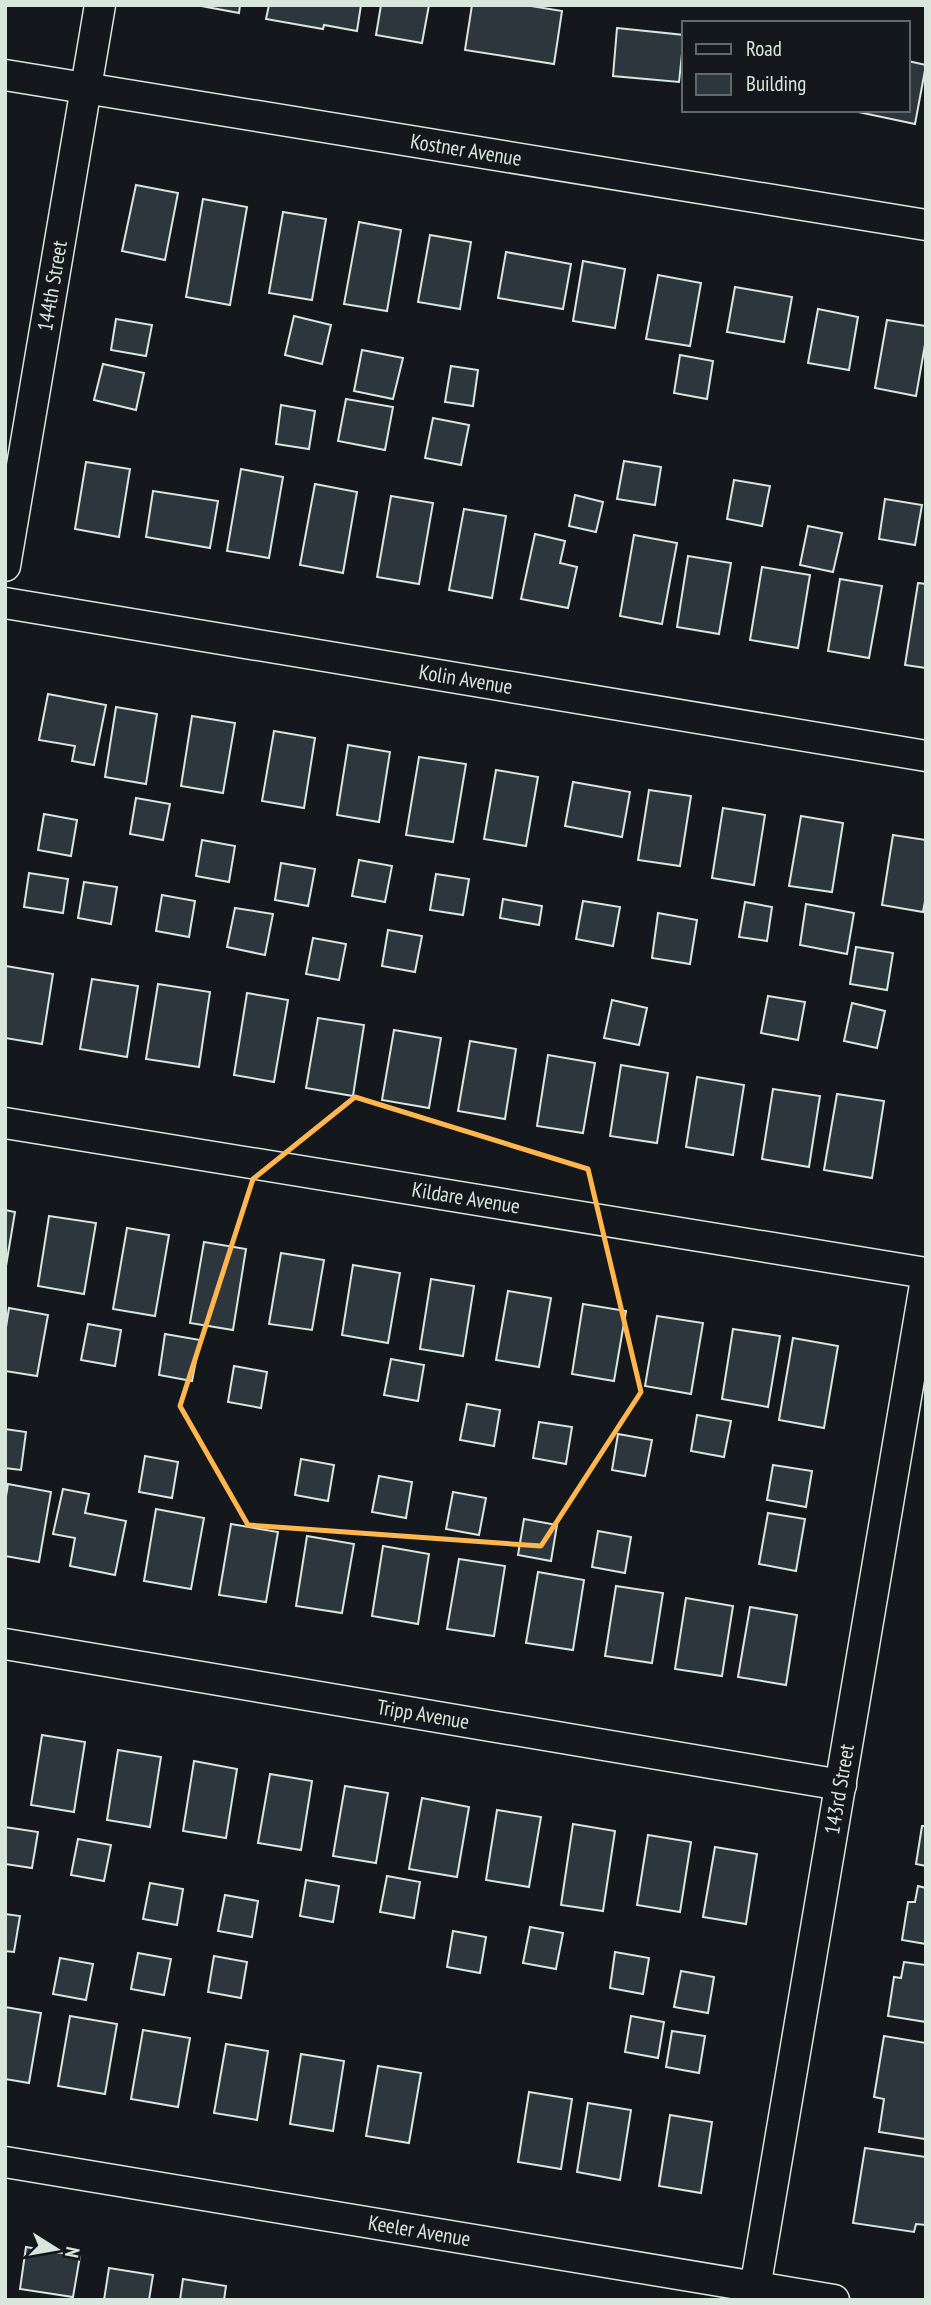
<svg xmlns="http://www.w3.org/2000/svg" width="931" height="2305" viewBox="0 0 931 2305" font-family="'PT Sans Narrow',sans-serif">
	<rect width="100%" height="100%" fill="#14181c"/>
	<path fill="#2c363c" stroke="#d8e6dc" stroke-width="2" d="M196,5H240L239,13Z
		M269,5H361L357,31L324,25L323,29L266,19Z
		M381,5H429L422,43L376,35Z
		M472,5H525L562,11L554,64L465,50Z
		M617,28L684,35L679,82L613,76Z
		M908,61L926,65L915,124L858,112V110H908Z
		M136,185L178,193L165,260L122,251Z
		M203,199L247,207L230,305L186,297Z
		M283,212L326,219L312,300L269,293Z
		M359,222L401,230L387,311L344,304Z
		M430,235L471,242L460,309L418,302Z
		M506,252L571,264L563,309L498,298Z
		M583,261L625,269L615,328L573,321Z
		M658,275L701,283L690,346L646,339Z
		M735,287L792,297L784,342L727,332Z
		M818,309L858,317L849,370L808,363Z
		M294,316L331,325L322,364L285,355Z
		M116,319L152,325L146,356L111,350Z
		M887,320L926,326V339L916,396L875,388Z
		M362,350L403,358L393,399L354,391Z
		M680,355L713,361L707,399L674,393Z
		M103,364L144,373L136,410L94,400Z
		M451,366L478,370L473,406L445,402Z
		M346,399L393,407L385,450L338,441Z
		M281,405L315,411L309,449L276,444Z
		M433,418L469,425L461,465L425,458Z
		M624,461L661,467L655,505L617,499Z
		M86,462L130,469L119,537L75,529Z
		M241,469L283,477L269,558L227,551Z
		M734,480L770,486L762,526L727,519Z
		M315,484L357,492L343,573L300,565Z
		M153,491L218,501L210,548L146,537Z
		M575,495L603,502L596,532L569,526Z
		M391,496L433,503L419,584L377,577Z
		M885,499L922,505L915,545L879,539Z
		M464,509L506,516L492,598L449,590Z
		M808,526L842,533L833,572L800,565Z
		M535,534L565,541L560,563L577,567L568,608L521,599Z
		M634,535L677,543L662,624L620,616Z
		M688,556L731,563L719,634L677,627Z
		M762,567L810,575L798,648L750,640Z
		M840,579L882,586L869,658L828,651Z
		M918,583L926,584V668L905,665Z
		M48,694L106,705L94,765L72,761L75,746L39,740Z
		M116,707L157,714L146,784L105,777Z
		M192,716L235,723L223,793L181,786Z
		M274,731L315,738L304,808L262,801Z
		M348,745L390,752L379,822L337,815Z
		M419,757L466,764L453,842L406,835Z
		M496,770L538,777L526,846L484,839Z
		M573,782L630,792L622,837L565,826Z
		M649,790L691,796L680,866L638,860Z
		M136,798L170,804L163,840L130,834Z
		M723,808L765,815L754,885L712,878Z
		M44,814L77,820L71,856L38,850Z
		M801,816L843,823L832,892L789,886Z
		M893,835L926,840V896L923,912L882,905Z
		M202,840L235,846L229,882L196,876Z
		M359,860L392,866L385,902L352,896Z
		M281,863L315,869L308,906L275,900Z
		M29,873L68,879L63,913L24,907Z
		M436,874L469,879L463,915L430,910Z
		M84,882L117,887L111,924L78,918Z
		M162,895L195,901L189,937L156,931Z
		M503,899L542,906L539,925L500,918Z
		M583,901L620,907L613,946L576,939Z
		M745,902L772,907L767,941L739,937Z
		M806,904L854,913L847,954L800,945Z
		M235,908L273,914L265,955L227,947Z
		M658,913L697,920L690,964L652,958Z
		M388,930L422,936L415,972L382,966Z
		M313,938L346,944L339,980L306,974Z
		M856,947L893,953L887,990L850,984Z
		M6,966L53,974L42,1044L5,1038Z
		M92,979L138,986L127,1057L80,1049Z
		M158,984L210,992L199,1067L146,1059Z
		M247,993L288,1000L274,1082L234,1075Z
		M768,996L805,1002L798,1040L761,1033Z
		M612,1000L647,1008L639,1045L604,1038Z
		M852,1003L885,1011L877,1048L844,1041Z
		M318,1018L364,1025L353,1096L306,1088Z
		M394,1030L441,1038L429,1108L382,1100Z
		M470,1041L516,1049L505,1119L458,1111Z
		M548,1055L595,1063L583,1133L537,1126Z
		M621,1065L668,1073L657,1143L610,1136Z
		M697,1077L744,1085L733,1155L686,1147Z
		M773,1089L820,1096L809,1167L762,1159Z
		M837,1094L884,1101L872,1178L824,1170Z
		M5,1210L15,1212L5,1272Z
		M49,1216L96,1223L84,1294L38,1286Z
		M127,1228L169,1235L155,1316L113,1309Z
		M204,1242L246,1249L233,1330L190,1323Z
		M281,1253L324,1260L312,1330L269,1324Z
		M353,1265L400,1273L388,1343L342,1335Z
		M431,1279L474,1286L463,1356L420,1349Z
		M508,1291L551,1298L539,1367L496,1360Z
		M583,1304L626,1311L614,1381L572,1374Z
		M9,1308L48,1315L37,1376L5,1371V1333Z
		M657,1316L703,1323L691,1394L645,1386Z
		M88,1324L121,1330L115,1366L81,1360Z
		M733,1329L780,1336L768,1407L722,1399Z
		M165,1334L200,1340L192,1381L159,1375Z
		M793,1338L838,1346L824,1428L779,1420Z
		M391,1359L424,1365L418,1401L384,1395Z
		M234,1366L267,1372L261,1408L228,1402Z
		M467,1404L500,1410L494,1446L460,1440Z
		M697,1415L731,1421L724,1457L691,1451Z
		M539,1422L572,1427L566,1464L533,1458Z
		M5,1429L26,1432L21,1470L5,1468Z
		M618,1434L652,1440L645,1476L612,1470Z
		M145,1456L178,1462L172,1498L139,1492Z
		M301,1459L334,1465L328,1501L295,1495Z
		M773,1465L812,1471L806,1507L767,1500Z
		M379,1476L412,1482L406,1518L372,1512Z
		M8,1484L51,1492L39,1562L5,1556V1502Z
		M63,1489L89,1494L85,1513L126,1521L115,1575L70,1566L75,1538L53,1534Z
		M453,1492L486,1498L479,1535L446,1529Z
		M156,1509L204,1518L191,1589L144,1581Z
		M768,1513L805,1519L796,1571L759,1564Z
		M524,1519L557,1525L551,1561L518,1555Z
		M231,1524L278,1532L266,1602L219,1595Z
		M598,1531L631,1537L625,1573L592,1567Z
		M307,1536L354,1544L342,1613L296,1606Z
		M383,1546L429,1554L418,1624L372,1616Z
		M459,1559L505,1566L494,1636L447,1629Z
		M538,1572L584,1580L573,1650L526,1643Z
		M616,1586L663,1593L652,1663L605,1656Z
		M686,1598L733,1606L722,1676L675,1669Z
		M750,1607L797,1615L786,1685L738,1677Z
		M42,1735L85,1742L74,1812L31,1805Z
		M118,1750L161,1757L150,1827L107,1820Z
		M194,1761L237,1769L226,1838L183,1831Z
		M270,1774L312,1781L301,1850L258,1843Z
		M345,1786L388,1793L376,1863L333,1856Z
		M422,1798L469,1807L457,1877L409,1869Z
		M497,1810L541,1817L529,1887L486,1880Z
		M573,1824L615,1831L603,1911L561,1905Z
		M922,1826H926V1866L916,1864Z
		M5,1827L38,1832L32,1868L5,1864Z
		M648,1835L691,1842L680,1912L637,1905Z
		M78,1839L111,1845L104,1881L71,1875Z
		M715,1847L757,1854L746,1924L703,1917Z
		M387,1876L420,1882L414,1918L380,1912Z
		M306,1880L339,1886L333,1922L300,1916Z
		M150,1883L183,1889L177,1925L143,1919Z
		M918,1886L926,1888V1944L902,1940L908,1902H915Z
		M225,1895L258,1901L252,1937L218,1931Z
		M5,1914L20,1916L14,1952L5,1951Z
		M530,1927L563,1933L556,1969L523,1963Z
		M453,1931L486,1937L480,1973L447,1967Z
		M615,1952L649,1958L643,1994L610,1988Z
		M138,1953L171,1959L164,1995L131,1989Z
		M214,1956L247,1962L241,1998L208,1992Z
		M60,1958L93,1964L86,2000L53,1994Z
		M904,1962L926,1965V2022L888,2016L894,1977L901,1978Z
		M681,1971L714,1977L708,2013L674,2007Z
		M5,2007L41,2013L29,2083L5,2079Z
		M70,2016L117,2024L105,2094L58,2086Z
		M631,2016L664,2022L658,2058L625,2052Z
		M143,2030L190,2038L178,2107L131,2099Z
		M672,2031L705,2036L699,2073L666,2067Z
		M884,2036L926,2043L925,2139L879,2132L884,2099L874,2097Z
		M226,2044L268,2051L257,2120L214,2113Z
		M301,2054L344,2061L333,2131L290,2124Z
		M378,2066L421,2073L409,2143L366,2136Z
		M529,2092L572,2099L561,2169L518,2162Z
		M588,2103L631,2110L620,2180L577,2172Z
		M670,2115L712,2122L701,2193L659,2186Z
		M865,2148L926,2157V2225L916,2224L914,2232L853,2223Z
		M26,2247L80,2256L73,2297L20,2289Z
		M109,2268L153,2275L149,2300H104Z
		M183,2279L226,2286L224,2300H180Z"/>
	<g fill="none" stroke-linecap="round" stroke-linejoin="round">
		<g stroke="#d8e6dc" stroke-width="33">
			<g id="minor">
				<path id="s1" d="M5,75L926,225"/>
				<path id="s2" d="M5,566L100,5"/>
				<path id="s3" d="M5,603L926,756"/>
				<path id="s4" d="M5,1123L926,1273"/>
				<path id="s5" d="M5,1644L841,1785"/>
				<path id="s6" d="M5,2162L834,2300"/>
				<path id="s7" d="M753,2300L926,1279"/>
			</g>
		</g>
		<use href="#minor" stroke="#14181c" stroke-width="30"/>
	</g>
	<path fill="none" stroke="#ffb74d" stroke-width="5" stroke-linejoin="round" d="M355,1097L588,1169L641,1392L541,1546L248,1525L180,1406L253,1179Z"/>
	<g text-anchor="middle" stroke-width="5" stroke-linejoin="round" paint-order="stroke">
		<g font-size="21" fill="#d8e6dc" stroke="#14181c">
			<text dy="7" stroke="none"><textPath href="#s1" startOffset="467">Kostner Avenue</textPath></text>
			<text dy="7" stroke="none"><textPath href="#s2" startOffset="284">144th Street</textPath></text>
			<text dy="7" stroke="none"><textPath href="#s3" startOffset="467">Kolin Avenue</textPath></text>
			<text dy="7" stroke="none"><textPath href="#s4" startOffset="467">Kildare Avenue</textPath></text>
			<text dy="7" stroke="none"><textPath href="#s5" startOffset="424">Tripp Avenue</textPath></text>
			<text dy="7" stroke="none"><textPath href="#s7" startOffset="518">143rd Street</textPath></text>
			<text dy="7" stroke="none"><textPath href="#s6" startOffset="420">Keeler Avenue</textPath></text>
		</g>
	</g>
	<rect width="931" height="2305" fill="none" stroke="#d8e6dc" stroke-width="14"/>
	<rect x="682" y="21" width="228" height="91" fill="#14181c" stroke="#626a69" stroke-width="2"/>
	<rect x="696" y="44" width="35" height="10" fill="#14181c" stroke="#626a69" stroke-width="2"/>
	<text x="746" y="56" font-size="21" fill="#d8e6dc">Road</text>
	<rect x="696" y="74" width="35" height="21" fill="#2c363c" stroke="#626a69" stroke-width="2"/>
	<text x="746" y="91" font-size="21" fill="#d8e6dc">Building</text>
	<g transform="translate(56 2249) rotate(101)" stroke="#14181c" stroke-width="5" paint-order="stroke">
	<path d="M0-5L12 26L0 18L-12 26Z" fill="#d8e6dc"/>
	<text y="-10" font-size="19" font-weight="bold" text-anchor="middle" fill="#d8e6dc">N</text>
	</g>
</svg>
